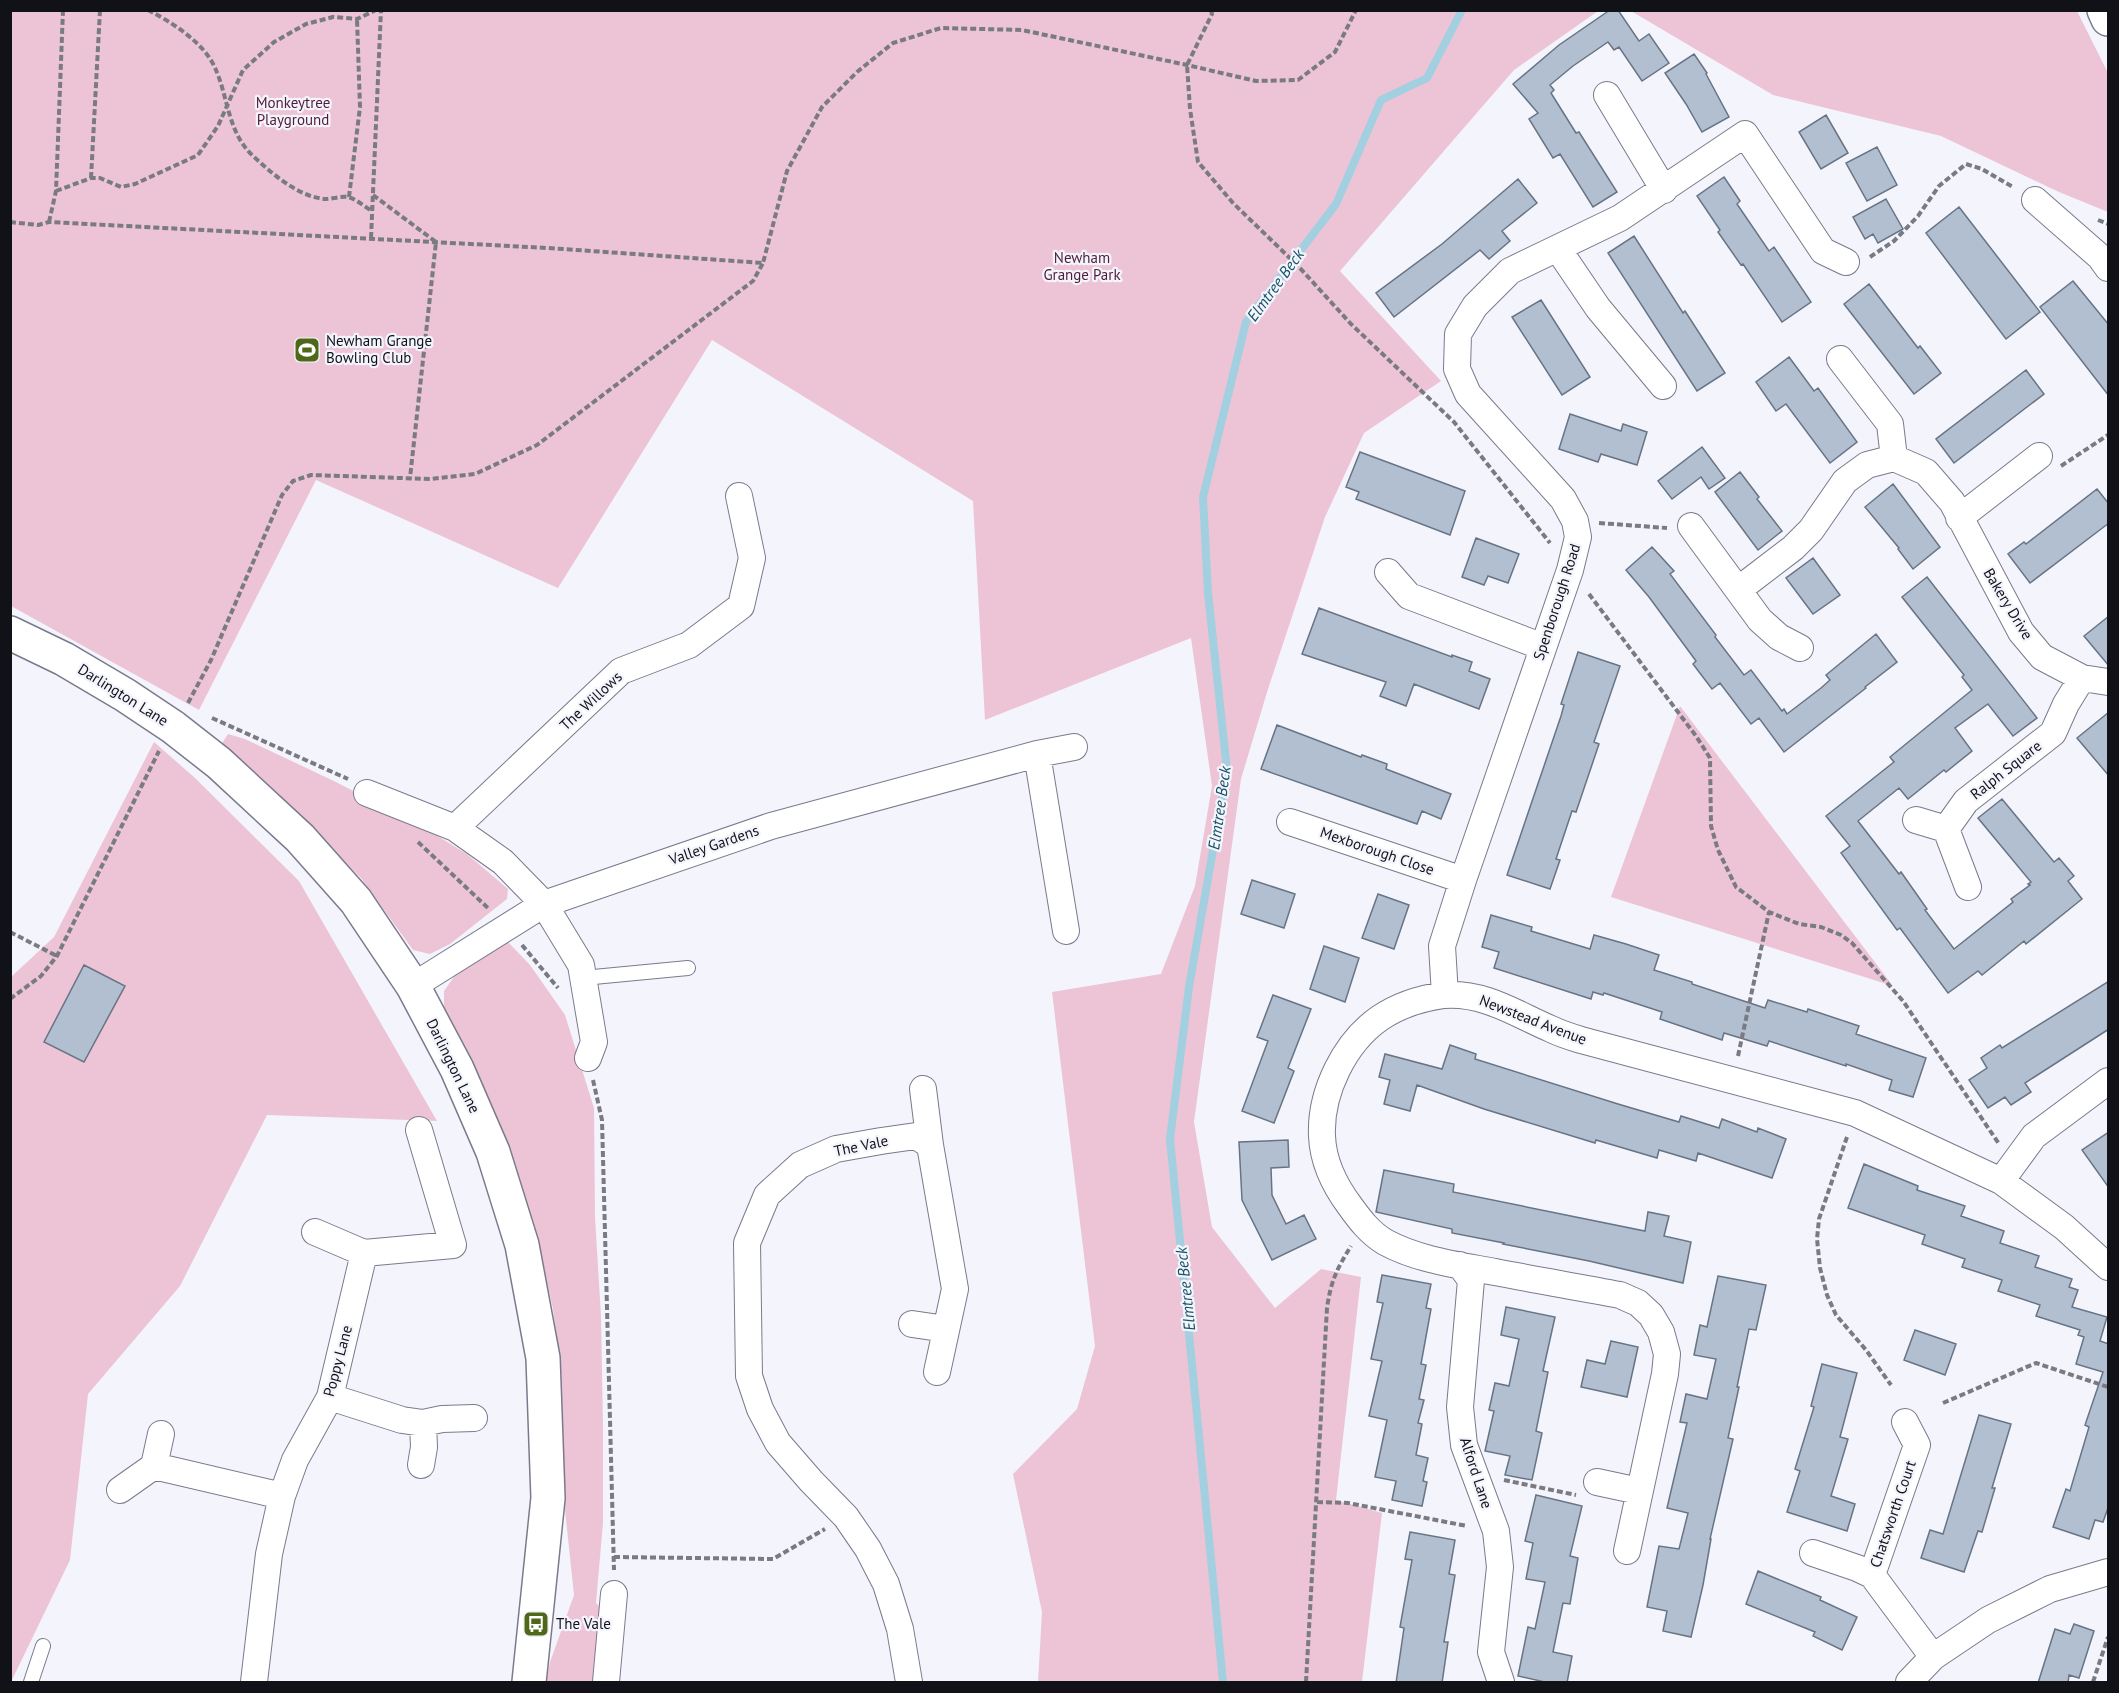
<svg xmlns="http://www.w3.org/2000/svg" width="2119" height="1693" viewBox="0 0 2119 1693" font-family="'PT Sans',sans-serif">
	<rect width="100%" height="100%" fill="#f4f4fd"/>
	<path fill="#edc4d5" d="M10,11H1598L1514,70L1340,271L1441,381L1364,433L1325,517L1268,689L1241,779L1194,1122L1212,1227L1275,1308L1321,1269L1361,1277L1336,1500L1382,1513L1362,1682H1038L1042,1612L1013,1474L1077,1409L1095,1346L1052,992L1161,974L1195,886L1212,786L1191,638L985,720L973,501L712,340L558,588L316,480L199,710L11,606Z
		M1631,11H2077L2108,73V212L2059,192L1941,136L1773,95Z
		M1680,706L1893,986L1611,897Z
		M228,734L245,739L336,782L426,829L467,854L508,889L507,899L450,944L430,954L413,950L361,878L289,807L221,745Z
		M154,742L195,778L299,881L437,1121L267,1115L180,1286L88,1394L70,1560L11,1682V977L54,937Z
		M506,940L530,965L565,1015L594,1108L595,1217L601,1316L603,1426V1523L596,1603L600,1607L602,1616L597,1682H546L550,1662L574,1595L562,1482L561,1374L553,1309L534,1226L503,1137L444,1009V991L456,974Z"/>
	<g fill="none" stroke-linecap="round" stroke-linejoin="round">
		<path stroke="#a2d0e1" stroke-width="8" d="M1223,1682L1170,1139L1189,987L1227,770L1208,593L1203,497L1246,322L1336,204L1381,100L1427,78L1462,10"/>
	</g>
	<path fill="#b1bfd1" stroke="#677484" stroke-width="1.5" d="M1610,10H1618L1639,41L1649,34L1669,63L1642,81L1619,47L1614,50L1608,42L1573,66L1550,85L1554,90L1551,93L1576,133L1579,132L1617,192L1593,207L1560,154L1553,158L1529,119L1538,113L1513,84L1559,45Z
		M1694,54L1707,73L1706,74L1729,117L1702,132L1686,104L1665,73Z
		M1826,115L1848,153L1821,169L1799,132Z
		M1877,147L1897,185L1867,201L1846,163Z
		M1724,177L1740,201L1737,204L1769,251L1774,247L1811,302L1782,322L1743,264L1741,265L1718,232L1720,230L1697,196Z
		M1518,179L1537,203L1502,231L1510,241L1489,259L1480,250L1394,317L1376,293L1442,244Z
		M1886,199L1903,229L1878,243L1873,234L1865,239L1853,217Z
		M1959,207L2040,312L2006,339L1926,233Z
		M1634,236L1683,313L1685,311L1725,373L1697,391L1608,253Z
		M2073,281L2109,325V396L2040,307Z
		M1869,284L1918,348L1920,346L1941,373L1914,394L1844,304Z
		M1541,300L1590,377L1562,395L1512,317Z
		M1789,357L1814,391L1818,388L1857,442L1830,463L1786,404L1776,411L1756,382Z
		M2026,370L2044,394L1954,463L1936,439Z
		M1570,414L1621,431L1623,424L1647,432L1637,465L1601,454L1598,462L1559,449Z
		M1702,447L1725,478L1709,489L1701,477L1672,499L1658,481Z
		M1360,452L1465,491L1450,535L1356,499L1359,492L1346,487Z
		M1740,472L1759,497L1757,499L1782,531L1758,550L1715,492Z
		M1893,484L1940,547L1913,569L1898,549L1899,548L1865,507Z
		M2097,489L2109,504V523L2030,583L2008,554L2024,542L2026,544Z
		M1476,538L1519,554L1508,583L1488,576L1484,585L1462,577Z
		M1652,547L1674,571L1670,574L1716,635L1715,637L1744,675L1751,670L1782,711L1784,709L1787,714L1821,688L1830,680L1826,675L1876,634L1897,662L1865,687L1866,688L1784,752L1759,718L1751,724L1720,683L1712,689L1693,664L1696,661L1649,597L1626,570Z
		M1813,558L1840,595L1813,614L1786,578Z
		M1927,577L2037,718L2013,736L1988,704L1955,728L1972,751L1946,772L1944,770L1908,799L1899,788L1858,821L1899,874L1901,872L1927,909L1925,910L1954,949L2013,902L2011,899L2030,885L2028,884L2031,882L1978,818L2002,799L2054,862L2059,858L2074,876L2068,881L2082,899L2026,944L2024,941L1982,975L1978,971L1948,993L1900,928L1897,930L1841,853L1850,846L1826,816L1894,762L1890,757L1972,690L1962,677L1964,675L1902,597Z
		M1319,608L1452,657V655L1472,662L1469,671L1490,679L1479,709L1414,684L1406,706L1380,696L1386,682L1302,654Z
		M2109,616V666L2084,636Z
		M1578,652L1620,666L1594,742L1599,744L1576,812L1572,811L1556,859L1560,860L1550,889L1507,875L1561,716L1564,705L1561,704Z
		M2109,712V776L2077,738Z
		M1277,725L1361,757L1362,755L1387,764L1386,769L1451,794L1441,819L1422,811L1417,824L1261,769Z
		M1252,880L1295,894L1284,928L1241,914Z
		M1378,894L1409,905L1394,949L1362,938Z
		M1491,915L1532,927L1531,931L1590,949L1594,935L1626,944L1659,955L1654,970L1692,982V984L1765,1008L1768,1000L1807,1012L1808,1009L1859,1026L1856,1034L1926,1058L1913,1097L1889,1090L1892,1080L1846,1064V1066L1769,1041L1767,1046L1724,1033L1722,1040L1660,1019L1662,1012L1604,993L1603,995L1593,992L1591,999L1494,968L1499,952L1482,947Z
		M1324,946L1359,958L1345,1002L1310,989Z
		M84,965L125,986L84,1062L44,1042Z
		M2109,981V1029L2025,1083L2031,1092L2011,1105L2005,1097L1988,1108L1969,1080L1987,1068L1981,1058L2000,1045L2002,1048Z
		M1273,995L1311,1009L1288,1068L1294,1071L1274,1123L1242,1111L1268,1041L1257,1037Z
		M1450,1045L1476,1054L1475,1059L1618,1104L1679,1122L1681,1116L1719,1128L1722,1119L1757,1132L1758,1128L1786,1139L1772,1178L1698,1153L1696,1161L1659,1150L1657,1158L1596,1140L1595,1143L1484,1109L1417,1085L1410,1111L1384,1104L1390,1080L1379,1077L1385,1054L1442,1069Z
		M2109,1132V1188L2082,1150Z
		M1288,1140L1289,1167L1271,1168L1272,1195L1286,1224L1304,1215L1316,1239L1272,1260L1242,1200L1239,1142Z
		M1864,1164L1918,1186L1917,1190L1965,1206L1961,1216L2004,1231L2000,1243L2039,1256L2035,1267L2072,1279L2069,1287L2078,1290L2072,1307L2107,1317L2100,1341L2109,1344V1505L2103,1522L2095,1520L2089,1539L2053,1527L2066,1489L2070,1491L2089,1427L2085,1425L2103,1372L2076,1364L2084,1337L2078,1335L2080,1330L2036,1316L2040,1305L1998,1291L2002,1280L1962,1267L1965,1259L1922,1244L1925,1235L1848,1208Z
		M1384,1170L1454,1184L1453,1192L1645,1231L1648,1212L1669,1216L1664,1236L1691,1242L1683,1283L1589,1261L1503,1244L1504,1243L1452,1233V1229L1376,1212Z
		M1382,1275L1431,1284L1426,1308L1431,1309L1421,1364L1426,1365L1419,1399L1424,1400L1418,1423L1422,1424L1416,1455L1428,1458L1423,1481L1427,1482L1422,1506L1392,1500L1396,1481L1375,1477L1387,1420L1369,1416L1382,1361L1371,1359L1383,1303L1377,1302Z
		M1718,1276L1766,1285L1756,1330L1749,1329L1737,1387H1739L1728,1438L1733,1439L1710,1539H1711L1703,1585L1691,1637L1663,1631L1667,1611L1647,1607L1659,1546L1679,1549L1688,1513L1667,1508L1687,1423L1680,1422L1686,1394L1707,1399L1716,1359L1694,1355L1700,1325L1707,1327Z
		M1506,1307L1555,1317L1543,1371L1548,1372L1536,1431L1542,1433L1532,1480L1505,1475L1510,1456L1485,1451L1494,1411L1489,1410L1495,1383L1509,1386L1519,1339L1501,1335Z
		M1915,1330L1956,1344L1945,1375L1904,1360Z
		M1611,1341L1638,1347L1627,1397L1581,1387L1587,1360L1605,1364Z
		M1822,1364L1857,1373L1840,1437L1848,1439L1831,1496L1855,1504L1847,1531L1787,1512L1800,1471L1795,1469L1814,1407L1811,1406Z
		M1979,1415L2011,1424L1992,1488H1995L1982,1532L1978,1531L1964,1572L1921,1558L1930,1530L1943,1534Z
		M1536,1495L1582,1506L1570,1556L1578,1558L1570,1604L1563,1603L1553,1652L1572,1656L1567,1683H1549L1518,1676L1528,1627L1535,1629L1545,1582L1526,1579L1533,1543L1525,1541Z
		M1410,1532L1455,1540L1449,1574L1455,1575L1444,1642H1448L1442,1683H1396L1404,1628L1400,1627L1412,1560L1405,1559Z
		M1758,1571L1821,1597L1820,1600L1857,1617L1842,1650L1813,1636L1815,1632L1746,1604Z
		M2074,1624L2094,1631L2079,1678L2069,1675L2068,1683H2038L2055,1629L2070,1634Z"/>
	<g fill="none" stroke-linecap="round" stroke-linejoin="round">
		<g stroke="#7a7a8d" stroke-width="16">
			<path id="lane" d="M583,978L688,968
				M31,1682L43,1646"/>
		</g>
		<g stroke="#7a7a8d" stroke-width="28">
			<path id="street" d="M1607,95L1664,190
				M2035,200L2100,257L2108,268
				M1558,249L1598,308L1663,386
				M1840,359L1890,424L1894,458L1926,472L1952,502L2021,632L2042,657L2082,678L2108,682
				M1959,518L2039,456
				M1691,526L1760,620L1779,637L1800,648
				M1388,572L1409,596L1543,647
				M1738,590L1793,548L1811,530L1845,481L1867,465L1894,458
				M1037,754L1066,931
				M367,793L455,828L503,862L544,904L581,965L594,1042L588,1058
				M1916,820L1946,829
				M1290,822L1463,880
				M455,828L621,671L689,645L741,606L752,558L739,496
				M1968,887L1946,829L1966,801L2053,733L2066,704L2082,678
				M413,986L544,904L771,826L1037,754L1074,747
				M1445,995L1442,946L1463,880L1570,570L1578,537L1575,521L1563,499L1468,394L1457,369L1458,334L1475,306L1510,271L1620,218L1745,134L1823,251L1846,262
				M923,1089L930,1145
				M2001,1181L2034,1136L2108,1081
				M315,1232L364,1253L453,1245L419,1130
				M1460,1265L1471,1280L1460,1407L1464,1445L1496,1531L1500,1567L1491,1652L1501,1682
				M912,1324L946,1329
				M330,1397L402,1420L423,1423L442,1419L474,1418
				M1905,1422L1917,1445L1872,1575L1933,1657
				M421,1465L424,1447L423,1423
				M154,1466L282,1496
				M1597,1482L1639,1491
				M120,1490L154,1466L161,1434
				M1627,1551L1665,1374L1667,1354L1661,1332L1651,1315L1638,1303L1620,1295C1578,1287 1536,1280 1495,1272C1458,1265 1418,1260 1385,1242C1370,1233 1360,1220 1350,1206C1335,1186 1323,1162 1322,1136C1320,1092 1345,1042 1380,1018C1399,1005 1423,998 1444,995C1484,992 1516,1014 1551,1029C1561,1034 1571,1037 1581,1040L1855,1113L2001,1181L2064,1227L2108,1267
				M1813,1553L1857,1568L1872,1575
				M254,1682L269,1554L282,1496L295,1460L330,1397L364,1253
				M606,1682L614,1594
				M909,1682L900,1629L886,1584L868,1549L846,1517L811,1481L778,1443L760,1409L749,1376L747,1243L767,1195L800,1165L836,1149L881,1141L916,1136L930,1145L955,1289L937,1372
				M1909,1682L1933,1657L1988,1620L2050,1589L2108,1572"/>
		</g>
		<g stroke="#7a7a8d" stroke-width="36">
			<path id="secondary" d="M10,633L64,659L125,695L173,727L219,763L300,838L356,901L413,986L457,1069L493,1152L522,1245L543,1358L548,1498L529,1682"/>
		</g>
		<g stroke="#7a7a8d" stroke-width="36">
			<path id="primary" d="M2104,10L2108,19"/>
		</g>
		<path stroke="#7a7a82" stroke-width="4" stroke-dasharray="6 3" stroke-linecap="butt" d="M148,10C173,23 205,43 216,70C228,98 228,131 251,154C270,172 298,197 325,199C332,199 341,196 348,197C356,199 365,207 372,211
			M1211,10L1212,14L1187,65L1190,109L1198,162L1233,203L1299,267L1351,324L1454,422L1550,543
			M91,178L100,10
			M56,191L91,178H100L121,187L135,184L198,155L218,126L243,70L274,42L306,24L333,17L357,19L376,10
			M373,195L436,242L410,478
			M349,197L360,107L357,19
			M2098,220L2108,224
			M10,222L38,225L49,222L548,248L763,263L787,171L822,107L857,72L893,43L941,28L1022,30L1187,65L1256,81L1298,80L1335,52L1356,10
			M49,222L56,191L63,10
			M371,238L381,10
			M1870,257L1894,241L1918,216L1939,186L1966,164L1982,169L2013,187
			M2061,466L2108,435
			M1599,523L1667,528
			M1589,594L1696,736L1710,758L1711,826L1718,850L1736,887L1769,912L1799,924L1821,927L1841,935L1852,943L1903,1001L1999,1144
			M188,703L211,660L282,495L293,481L311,475L430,479L475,474L537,445L753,281L763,263
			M212,718L348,779
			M418,842L489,909
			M10,932L57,956
			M522,945L558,988
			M10,999L41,976L57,956L159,751
			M1738,1056L1769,912
			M593,1080L602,1120L614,1570
			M1847,1137L1819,1219L1817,1239L1820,1268L1827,1295L1836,1315L1866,1350L1891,1385
			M1943,1403L2036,1363L2108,1387
			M1504,1480L1576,1495
			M1317,1502L1348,1503L1467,1526
			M614,1557L773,1559L825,1529
			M1306,1682L1327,1308C1331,1280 1337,1269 1351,1246
			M2093,1682L2108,1637"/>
		<use href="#lane" stroke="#fff" stroke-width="14"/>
		<use href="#street" stroke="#fff" stroke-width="26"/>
		<use href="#secondary" stroke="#fff" stroke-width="33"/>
		<use href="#primary" stroke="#fff" stroke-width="33"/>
	</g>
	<defs>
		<g id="stadium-square" transform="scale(1.35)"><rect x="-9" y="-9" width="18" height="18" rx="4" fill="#4e6718" stroke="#f4f4fd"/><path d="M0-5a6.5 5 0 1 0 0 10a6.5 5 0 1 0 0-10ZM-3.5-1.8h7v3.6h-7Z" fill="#fff"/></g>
		<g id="bus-square" transform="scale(1.35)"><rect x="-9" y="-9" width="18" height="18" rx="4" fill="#4e6718" stroke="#f4f4fd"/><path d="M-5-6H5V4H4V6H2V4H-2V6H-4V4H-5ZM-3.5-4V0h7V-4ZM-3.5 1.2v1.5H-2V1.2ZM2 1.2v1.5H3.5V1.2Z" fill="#fff"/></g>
	</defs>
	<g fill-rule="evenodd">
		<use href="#stadium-square" x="307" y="350"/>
		<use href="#bus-square" x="536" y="1624"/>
	</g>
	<g text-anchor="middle" stroke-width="4.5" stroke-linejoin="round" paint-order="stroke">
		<g font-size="15" fill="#501d38" stroke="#f4f4fd">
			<text x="293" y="108">Monkeytree<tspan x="293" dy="17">Playground</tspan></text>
			<text x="1082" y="263">Newham<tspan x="1082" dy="17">Grange Park</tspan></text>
		</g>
		<g font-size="15" fill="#111118" stroke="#f4f4fd" text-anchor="start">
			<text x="326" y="346">Newham Grange<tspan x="326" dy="17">Bowling Club</tspan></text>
			<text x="556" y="1629">The Vale</text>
		</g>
		<g font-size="15" fill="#111118" stroke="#f4f4fd">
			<text transform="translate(1557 602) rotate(-72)" y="5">Spenborough Road</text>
			<text transform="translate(2008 604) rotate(59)" y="5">Bakery Drive</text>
			<text transform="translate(123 695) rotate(32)" y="5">Darlington Lane</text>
			<text transform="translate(591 701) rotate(-43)" y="5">The Willows</text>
			<text transform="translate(2006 770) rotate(-38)" y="5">Ralph Square</text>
			<text transform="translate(714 845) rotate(-19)" y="5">Valley Gardens</text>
			<text transform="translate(1377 851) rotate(19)" y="5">Mexborough Close</text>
			<text transform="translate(1533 1020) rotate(21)" y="5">Newstead Avenue</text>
			<text transform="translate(453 1066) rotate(64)" y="5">Darlington Lane</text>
			<text transform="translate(861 1146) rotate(-12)" y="5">The Vale</text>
			<text transform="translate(338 1361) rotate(-75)" y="5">Poppy Lane</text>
			<text transform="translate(1476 1473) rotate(72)" y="5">Alford Lane</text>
			<text transform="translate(1893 1514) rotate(-71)" y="5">Chatsworth Court</text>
		</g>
		<g font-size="16" font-style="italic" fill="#145264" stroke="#f4f4fd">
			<text transform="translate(1275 285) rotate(-54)" y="6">Elmtree Beck</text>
			<text transform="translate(1219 808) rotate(-82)" y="6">Elmtree Beck</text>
			<text transform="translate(1185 1289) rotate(-96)" y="6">Elmtree Beck</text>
		</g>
	</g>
	<rect width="2119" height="1693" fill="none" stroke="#111118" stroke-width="24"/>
</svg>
